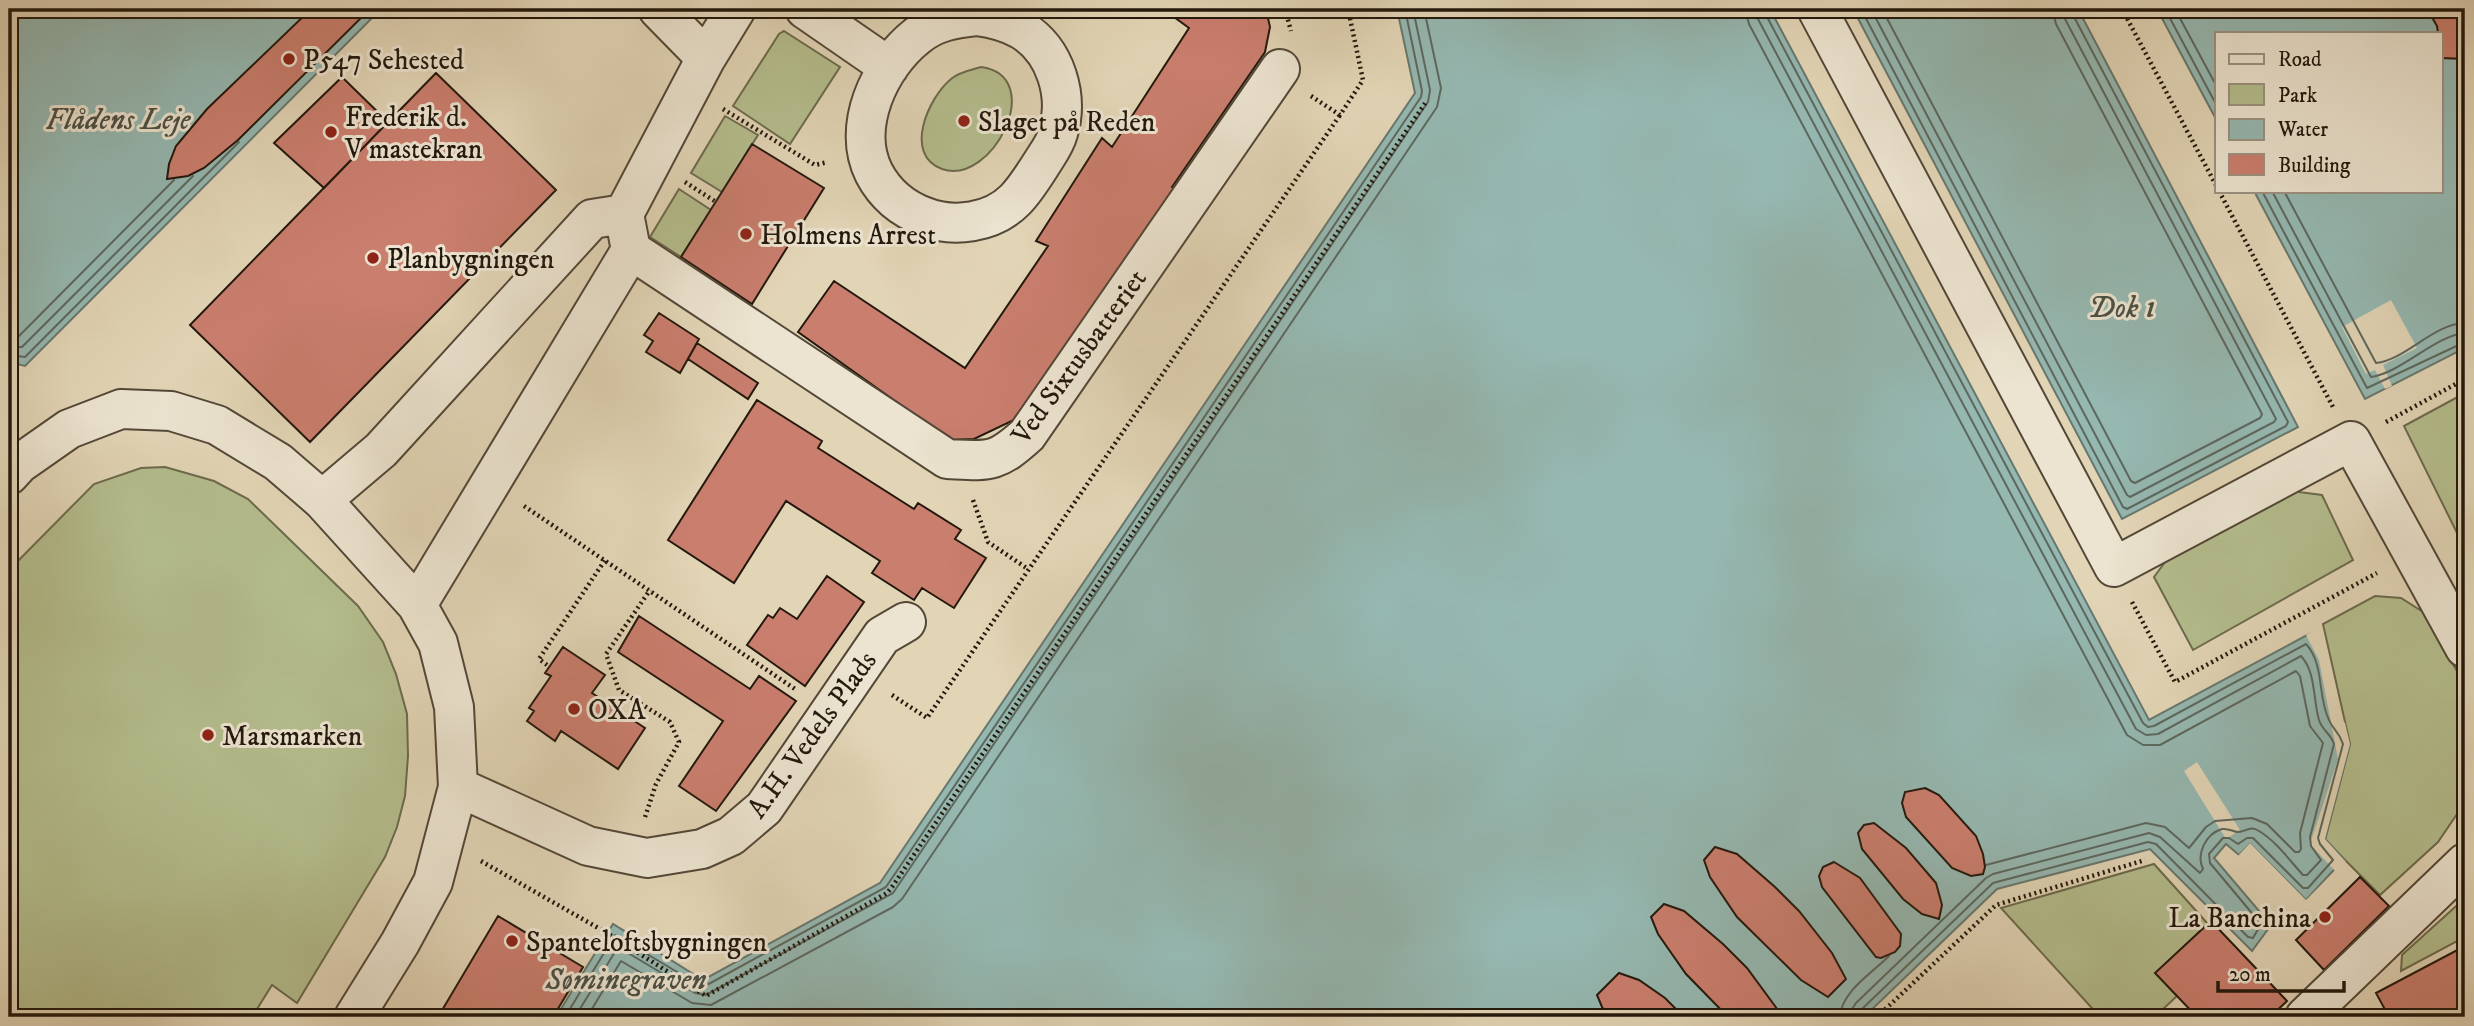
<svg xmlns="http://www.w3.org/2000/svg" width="2474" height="1026" viewBox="0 0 2474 1026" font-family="'IM FELL DW Pica',serif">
	<rect width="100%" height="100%" fill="#e2d5b6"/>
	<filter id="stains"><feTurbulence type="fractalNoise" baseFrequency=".00286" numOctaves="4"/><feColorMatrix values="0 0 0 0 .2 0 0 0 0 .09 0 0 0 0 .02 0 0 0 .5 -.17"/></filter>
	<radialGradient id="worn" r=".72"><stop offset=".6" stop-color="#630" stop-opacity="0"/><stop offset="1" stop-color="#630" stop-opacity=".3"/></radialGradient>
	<path fill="#b4bd8d" stroke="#6c6a4d" stroke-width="2" d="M784,31L840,67L790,144L733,106L779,34Z
		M981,67C1048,76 992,187 942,169C903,155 928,98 951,79C959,72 971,70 981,67Z
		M725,116L758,135L722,192L691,173Z
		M679,189L711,210L681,257L650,237Z
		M2465,393V549L2404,426Z
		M165,467L214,481L248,499L358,606L383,642L396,674L407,714L408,756L405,796L397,827L385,857L297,1003L272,985L252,1017H9V570L94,484L141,468Z
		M2291,491L2322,495L2353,560L2193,650L2154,577L2174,550Z
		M2375,596L2401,598L2423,612L2465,685V793L2457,814L2438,842L2380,895L2325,840L2350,744L2323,624Z
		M2154,864L2208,924L2156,973L2177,996L2162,1010L2168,1017H2100L2001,908Z
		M2465,898V937L2401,971L2402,955Z"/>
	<path fill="#95b8b1" stroke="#67786f" stroke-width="2" d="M9,9H381L25,366L9,362Z
		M1397,9H1770L2149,720L2311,633L2326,668L2335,717L2350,744L2325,839L2344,859L2306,900L2250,844L2239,855L2226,844L2214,858L2271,925L2252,951L2150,849L1997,889L1864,1017H556L613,924L703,980L880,883L1415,93Z
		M1853,9H2078L2298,427L2122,519Z
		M2157,9H2465V348L2365,399L2254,191H2441V33H2217V121Z"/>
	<path fill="#e2d5b6" d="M2391,300L2417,348L2383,365L2392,386L2385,389L2375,370L2366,374L2342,327Z
		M2313,630L2329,667L2338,715L2345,723L2350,744L2325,839L2346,862L2306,904L2250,848L2241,858L2237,857L2250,843L2306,900L2335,871L2310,844L2338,759L2319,660L2306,635Z
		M2197,762L2240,830L2226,839L2184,771Z"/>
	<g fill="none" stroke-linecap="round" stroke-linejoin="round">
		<path stroke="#5c685f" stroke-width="2" d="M1745,9L1749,24L2127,735L2143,745H2160L2296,671L2300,676L2310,726L2323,743L2300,833L2301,849L2299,852H2295L2267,824L2252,818L2215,821L2206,827L2189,848L2165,827L2146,823L1986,865
			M1756,9L1758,19L2136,729L2146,735L2158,734L2301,656C2316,672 2313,700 2319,720C2322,730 2331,734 2334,744L2310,837L2311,846L2321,860L2307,875H2303C2290,861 2276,841 2259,831C2250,825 2246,832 2238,832C2233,832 2229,828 2222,829C2205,834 2196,855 2203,869L2200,873L2160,837L2149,833L1993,874L1986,878L1856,1003L1852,1009L1851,1017
			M1765,9L1766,15L2143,723L2148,727L2154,726L2306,644C2325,665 2317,696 2329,720C2333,730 2339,731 2343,744L2318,838L2320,844L2333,860L2308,888H2303L2253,838H2247L2238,844L2229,838H2223L2209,854L2210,863L2261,924L2253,938L2248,937L2156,844L2148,842L1993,883L1862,1009L1860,1017
			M1861,9L2123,507L2127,509L2286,426L2288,422L2073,15L2072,9
			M1871,9L2127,495L2130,497L2274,422L2276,419L2065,19L2063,9
			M1882,9L2131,481L2135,483L2260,418L2262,414L2056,24L2052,9
			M2165,9L2217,106
			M2175,9L2217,87
			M2262,191L2367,388L2465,342
			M2272,191L2371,377C2401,373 2436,335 2465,333
			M2284,191L2376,363C2407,359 2433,324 2465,323
			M9,336H19L174,180
			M9,347H22L193,176
			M9,355L25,357L239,142
			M565,1017L615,935L699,985L705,986L886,887L1421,97L1422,91L1405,9
			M575,1017L618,947L695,993L706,995L893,893L1428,102L1430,90L1413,9
			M587,1017L621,961L692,1003L711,1005L893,907L902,899L1437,107L1441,88L1424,9
			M1840,1017C1841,992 1872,973 1889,956"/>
	</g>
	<path fill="#ca7e6e" stroke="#23180d" stroke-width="2" d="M311,9H370L238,140L204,168L188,176L167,179L169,164L176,146L207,109Z
		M1163,9H1266L1270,27L1265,52L1172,187L1180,193L1016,419L974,439L950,440L798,332L834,281L965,368L1048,246L1036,241L1102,138L1112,147L1189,28Z
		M2418,9H2465V59L2441,58V33H2438L2437,26L2433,19Z
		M436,73L556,190L310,442L190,325Z
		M342,77L388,122L324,188L274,143Z
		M752,144L824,188L752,304L681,257Z
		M659,313L699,339L680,373L646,352L653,341L644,335Z
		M697,343L758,383L748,399L688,359Z
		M757,400L822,441L818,448L914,509L918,503L961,530L955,539L986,558L954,608L922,588L914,600L872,573L880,561L786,501L734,583L668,540Z
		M827,576L864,602L805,686L747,645L768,615L773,618L780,608L797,619Z
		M639,616L750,689L759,676L796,701L716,811L679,786L723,721L618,652Z
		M563,647L605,675L592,693L645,728L618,769L561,731L555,741L527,721L534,711L529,708L551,676L545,673Z
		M1925,788L1939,795L1976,836L1983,854L1985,867L1983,874L1971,876L1952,868L1906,817L1902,803L1905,792Z
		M1874,823L1906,848L1936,883L1942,905L1939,919L1922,914L1903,899L1862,849L1858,833L1864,825Z
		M1715,847L1737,854L1775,887L1799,911L1832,953L1846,979L1828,997L1801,980L1737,917L1710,877L1704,860Z
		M1834,862L1860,878L1901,934L1900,946L1895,952L1881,958L1876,957L1822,887L1819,876L1823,867Z
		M2360,877L2389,906L2324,970L2296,940Z
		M1664,904L1684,911L1723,944L1747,968L1783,1017H1728L1686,974L1658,934L1651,917Z
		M498,916L583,967L553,1017H438Z
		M2211,921L2287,1001L2270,1017H2197L2155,973Z
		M2465,946V1017H2389L2376,993Z
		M1619,973L1639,980L1665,998L1684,1017H1610L1602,1007L1597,995Z"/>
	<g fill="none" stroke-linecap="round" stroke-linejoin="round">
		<g stroke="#534737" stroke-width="42">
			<path id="minor" d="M805,9L889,67
				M1817,9L2114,567L2351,441L2465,648
				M976,16C992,18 1008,22 1022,30C1056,51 1069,96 1058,133C1055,145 1046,156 1040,166C1033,177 1024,191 1015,200C992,223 954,228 925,217C903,209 885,194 874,173C851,127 879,66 917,36C934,22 955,18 976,16Z
				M706,58L736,9
				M631,250L947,459C989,461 995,464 1027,435L1280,69
				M9,475L19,464L69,429L121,409L171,411L217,425L278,462L322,500L417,605L438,643L454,707L458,787L433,882L400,943L354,1017
				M322,500L381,450L592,219L624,214
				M417,605L631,250L624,214L706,58L658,9
				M458,787L588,846L647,858L702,849L731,836L764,808L882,636L906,622
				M2305,1017L2465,863"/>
		</g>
		<path stroke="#23180d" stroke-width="4.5" stroke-dasharray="2 3.5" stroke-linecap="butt" d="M1285,9L1291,31
			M2122,9L2217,187
			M1311,96L1340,115L1363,80L1348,9
			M723,109L815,165L828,162
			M685,182L716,202
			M2219,191L2333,407
			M2386,422L2465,379
			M973,500L988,542L1028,569
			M524,506L795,689
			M2132,602L2175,682L2377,573
			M547,665L539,659L605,560
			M892,695L927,718L1340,115
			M645,817L656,784L679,742L670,722L619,690L606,654L650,590
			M481,861L607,933L706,996L887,893L892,887L1426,102
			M1877,1017L1996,905L2145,860"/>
		<use href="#minor" stroke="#ece4d0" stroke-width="38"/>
	</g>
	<g fill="#8f2418" stroke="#ece4d0" stroke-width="2.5">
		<circle cx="289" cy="59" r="7"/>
		<circle cx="964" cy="121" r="7"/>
		<circle cx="331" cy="132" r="7"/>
		<circle cx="746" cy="234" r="7"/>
		<circle cx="373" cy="258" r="7"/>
		<circle cx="574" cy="709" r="7"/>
		<circle cx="208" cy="735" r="7"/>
		<circle cx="2325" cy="917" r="7"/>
		<circle cx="512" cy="941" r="7"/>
	</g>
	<g text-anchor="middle" stroke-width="6" stroke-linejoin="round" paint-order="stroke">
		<g font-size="28" fill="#23180d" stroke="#ece4d0" text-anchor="start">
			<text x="303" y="69">P547 Sehested</text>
			<text x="345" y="126">Frederik d.<tspan x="345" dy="32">V mastekran</tspan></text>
			<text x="978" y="131">Slaget på Reden</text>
			<text x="760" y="244">Holmens Arrest</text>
			<text x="387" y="268">Planbygningen</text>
			<text x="588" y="719">OXA</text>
			<text x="222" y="745">Marsmarken</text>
			<text x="2311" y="927" text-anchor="end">La Banchina</text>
			<text x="526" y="951">Spanteloftsbygningen</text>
		</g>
		<g font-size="28" fill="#23180d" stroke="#ece4d0">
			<text transform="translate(1078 356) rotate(-54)" y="10">Ved Sixtusbatteriet</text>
			<text transform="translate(811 734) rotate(-54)" y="10">A.H. Vedels Plads</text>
		</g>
		<g font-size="30" font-style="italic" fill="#4b5046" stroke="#ece4d0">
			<text x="118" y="129">Flådens Leje</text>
			<text x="2122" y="317">Dok 1</text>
			<text x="626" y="989">Søminegraven</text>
		</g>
	</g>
	<rect width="2474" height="1026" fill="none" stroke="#e2d5b6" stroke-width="35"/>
	<rect x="10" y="10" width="2453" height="1005" fill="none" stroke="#23180d" stroke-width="3.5"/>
	<rect x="18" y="18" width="2439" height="991" fill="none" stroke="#23180d" stroke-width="2"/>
	<rect x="2215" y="32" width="228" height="161" fill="#ece4d0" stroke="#9c9282" stroke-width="2"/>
	<rect x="2229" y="54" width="35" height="10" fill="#ece4d0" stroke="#9c9282" stroke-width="2"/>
	<text x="2278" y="66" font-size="21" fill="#23180d">Road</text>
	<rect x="2229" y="84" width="35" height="21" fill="#b4bd8d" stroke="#9c9282" stroke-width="2"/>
	<text x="2278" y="102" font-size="21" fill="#23180d">Park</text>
	<rect x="2229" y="119" width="35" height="21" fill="#95b8b1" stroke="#9c9282" stroke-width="2"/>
	<text x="2278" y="136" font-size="21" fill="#23180d">Water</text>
	<rect x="2229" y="154" width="35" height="21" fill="#ca7e6e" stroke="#9c9282" stroke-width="2"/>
	<text x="2278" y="172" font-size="21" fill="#23180d">Building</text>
	<path d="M2218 981v10h126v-10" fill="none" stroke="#23180d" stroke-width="3.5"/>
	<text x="2229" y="981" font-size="21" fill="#23180d" stroke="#ece4d0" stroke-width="5" paint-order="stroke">20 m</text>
	<rect width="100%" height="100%" filter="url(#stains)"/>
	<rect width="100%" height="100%" fill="url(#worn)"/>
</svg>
